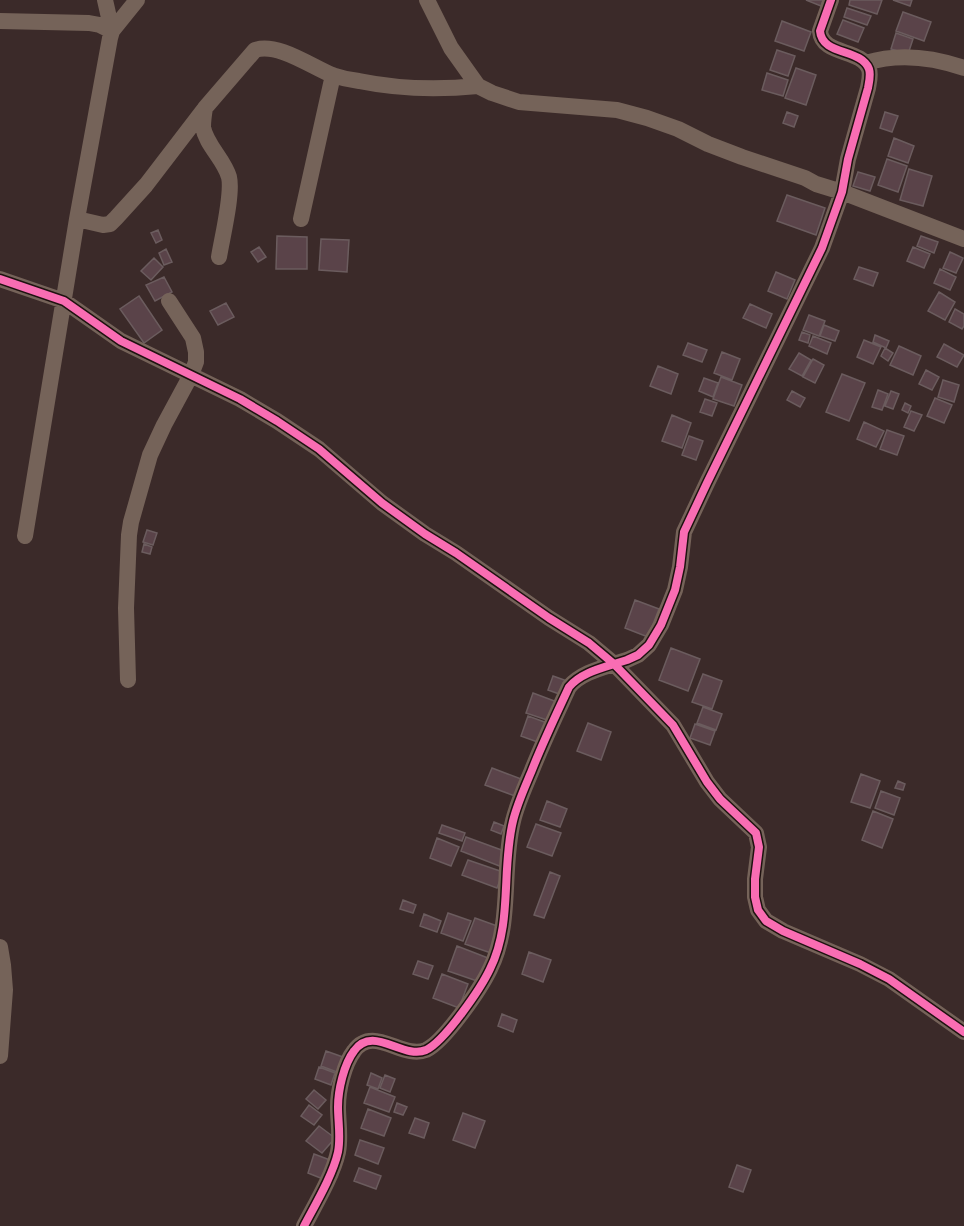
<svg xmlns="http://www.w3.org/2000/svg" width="964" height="1226" viewBox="0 0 964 1226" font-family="'Titillium Web',sans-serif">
	<rect width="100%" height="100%" fill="#3b2a29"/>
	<path fill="#5a4349" stroke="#6b5c5e" stroke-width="1.5" d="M806,0H823L821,6Z
		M850,0H882L877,14L849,5Z
		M893,0H912L910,6Z
		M847,8L871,16L867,25L844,17Z
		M903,12L931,22L924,41L896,31Z
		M843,20L864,28L858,42L837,34Z
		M782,21L811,32L804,51L775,41Z
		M896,33L913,39L908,54L891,49Z
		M777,50L795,56L788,76L770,70Z
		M796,68L816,75L806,105L785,98Z
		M767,73L788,80L783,96L762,90Z
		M787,112L798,116L794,127L783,123Z
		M885,112L898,116L892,132L880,128Z
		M894,138L914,146L908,163L888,156Z
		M887,159L907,166L898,192L878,185Z
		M909,169L932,176L923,206L900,200Z
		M858,172L875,177L870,191L853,186Z
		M787,195L825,208L816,235L777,221Z
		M158,230L162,240L156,243L151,233Z
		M277,236L307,237V269H276Z
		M921,236L938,242L934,253L917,246Z
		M321,239L349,240L347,272L319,270Z
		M259,247L266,257L258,262L251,252Z
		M913,247L930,254L924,268L907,261Z
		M166,249L172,262L164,265L159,253Z
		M950,252L963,258L956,273L943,268Z
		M154,258L163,267L151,280L141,271Z
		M859,267L878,273L873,286L854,279Z
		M940,269L956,277L950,290L934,283Z
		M776,272L795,280L787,299L768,291Z
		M164,277L172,292L155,301L146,285Z
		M939,292L955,302L945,320L928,311Z
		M139,296L162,330L144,343L120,309Z
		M226,303L234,317L218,325L210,311Z
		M750,304L772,314L766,328L743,318Z
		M955,309L964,314V326L962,329L949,322Z
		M809,315L825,321L819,336L803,330Z
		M824,325L839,331L835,341L820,336Z
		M802,332L810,335L808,343L799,340Z
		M875,335L889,341L886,348L873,342Z
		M813,336L831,343L827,354L809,346Z
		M864,340L881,347L873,364L857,357Z
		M688,343L707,350L702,362L683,355Z
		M944,344L964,355L957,367L937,357Z
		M899,346L921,356L913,375L890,365Z
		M885,348L893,353L888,361L881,356Z
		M722,352L740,359L732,380L714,373Z
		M799,353L811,360L802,376L789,369Z
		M813,359L824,365L815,383L803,377Z
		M658,366L678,374L671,394L650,386Z
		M926,370L939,377L932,390L919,384Z
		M842,374L865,383L849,421L826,412Z
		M721,377L742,385L734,406L713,399Z
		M704,378L718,383L713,397L699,391Z
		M943,380L959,385L954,402L938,397Z
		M878,390L888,394L882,410L872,407Z
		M792,391L805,398L800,407L787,400Z
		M891,391L899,394L893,409L885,406Z
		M935,398L952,405L944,423L927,416Z
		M705,399L717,403L712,416L700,412Z
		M905,403L911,406L908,413L902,410Z
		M911,411L922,415L914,431L904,427Z
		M672,415L691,423L682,448L662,441Z
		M864,422L884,431L876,447L857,439Z
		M887,430L904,436L897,455L880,449Z
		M689,436L703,441L696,460L682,455Z
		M147,530L157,533L153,545L143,542Z
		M144,544L152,547L150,554L142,552Z
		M635,600L659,609L648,637L625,628Z
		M671,648L700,659L688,691L659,680Z
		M703,674L722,681L712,709L692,702Z
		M553,676L567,681L562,695L548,690Z
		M533,693L557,702L550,721L526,713Z
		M703,707L722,714L716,730L697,723Z
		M528,716L550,724L543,744L521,736Z
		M588,723L611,732L601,760L577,751Z
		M695,724L715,731L710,745L690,738Z
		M492,768L521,779L515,796L485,785Z
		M861,774L880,781L870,808L851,802Z
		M898,781L905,784L903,790L895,788Z
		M881,791L900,798L894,815L875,808Z
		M547,801L567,809L560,827L540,820Z
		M873,811L893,819L882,848L862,840Z
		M494,822L504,826L501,834L491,830Z
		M536,824L561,833L552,856L527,847Z
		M442,825L465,833L462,841L439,833Z
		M466,837L507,852L502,867L461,851Z
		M437,838L459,847L451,866L430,858Z
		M468,860L503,872L497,888L462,875Z
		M550,872L560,876L544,918L534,915Z
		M403,900L416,905L413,913L400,909Z
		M448,913L471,921L463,941L441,933Z
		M424,914L441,921L437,932L420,926Z
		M475,918L500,927L491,953L465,944Z
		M457,946L488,958L480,982L448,971Z
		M529,952L551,960L543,982L522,974Z
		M418,961L433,966L428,979L413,974Z
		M442,974L468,984L459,1008L433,998Z
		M502,1014L517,1020L513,1032L498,1026Z
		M326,1051L343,1057L337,1072L321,1066Z
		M319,1067L335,1073L331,1085L315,1079Z
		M371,1073L382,1078L378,1089L367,1085Z
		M385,1075L395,1079L390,1092L380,1088Z
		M370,1087L395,1097L389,1112L364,1103Z
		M314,1090L326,1100L318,1109L306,1099Z
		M397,1103L407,1107L403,1115L394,1112Z
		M309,1105L322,1115L314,1125L301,1116Z
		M368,1109L391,1118L384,1136L361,1128Z
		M463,1113L485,1121L475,1148L453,1140Z
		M415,1118L429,1123L424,1138L409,1133Z
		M319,1126L335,1138L322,1153L306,1141Z
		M360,1140L384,1148L378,1164L355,1155Z
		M314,1154L330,1160L323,1179L308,1173Z
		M737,1165L751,1170L743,1192L729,1187Z
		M359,1168L381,1176L376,1189L354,1181Z"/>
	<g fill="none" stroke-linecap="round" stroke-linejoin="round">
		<path stroke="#756359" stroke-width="16" d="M105,0L112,31
			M427,0L451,48L478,86L492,93L519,102L617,110L647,118L678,129L708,144L742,157L805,178L816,184L842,192L964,239
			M0,21L89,23L100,25L112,31
			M866,63C898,53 932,57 964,68
			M205,108C204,114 203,120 203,127C206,145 224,159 229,177C233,194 222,238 219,257
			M77,219L103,225L110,224L116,218L146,185L205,108L255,50C277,42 312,67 332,75C341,78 350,80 359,81C398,89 438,90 478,86
			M301,219L333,75
			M0,279L64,301L121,341L240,399L277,421L319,449L382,503L425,534L456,553L549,618L589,643L614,664L627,660L638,655L649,645L661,625L675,590L680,567L684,532L707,483L822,248L842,192L848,159L868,88C869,82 871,75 869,69C861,48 822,56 820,31L831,0
			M25,536L77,219L110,38L112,31L137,0
			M128,680L126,608L129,535L131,522L150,455L164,425L191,375L196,362V352L193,338L169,301
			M0,947L3,965L5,990L0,1056
			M304,1226C315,1205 333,1175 338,1152C341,1137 338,1122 338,1107C338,1090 344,1064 354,1051C373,1024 403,1060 426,1050C445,1041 481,988 490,969C513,923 501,870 513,821C517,804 525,787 532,770C543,742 556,715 569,687C580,674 598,669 614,664L673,725L707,782L720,799L756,833L759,847L755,879V897L758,910L766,921L783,931L860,964L889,979L964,1032"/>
		<g stroke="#1f1210" stroke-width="11">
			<path id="cycleway" d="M0,279L64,301L121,341L240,399L277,421L319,449L382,503L425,534L456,553L549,618L589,643L614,664L627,660L638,655L649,645L661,625L675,590L680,567L684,532L707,483L822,248L842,192L848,159L868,88C869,82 871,75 869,69C861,48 822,56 820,31L831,0
				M304,1226C315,1205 333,1175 338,1152C341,1137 338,1122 338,1107C338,1090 344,1064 354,1051C373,1024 403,1060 426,1050C445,1041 481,988 490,969C513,923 501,870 513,821C517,804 525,787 532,770C543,742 556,715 569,687C580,674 598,669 614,664L673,725L707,782L720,799L756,833L759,847L755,879V897L758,910L766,921L783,931L860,964L889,979L964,1032"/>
		</g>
		<use href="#cycleway" stroke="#f96db3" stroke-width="8"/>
	</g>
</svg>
